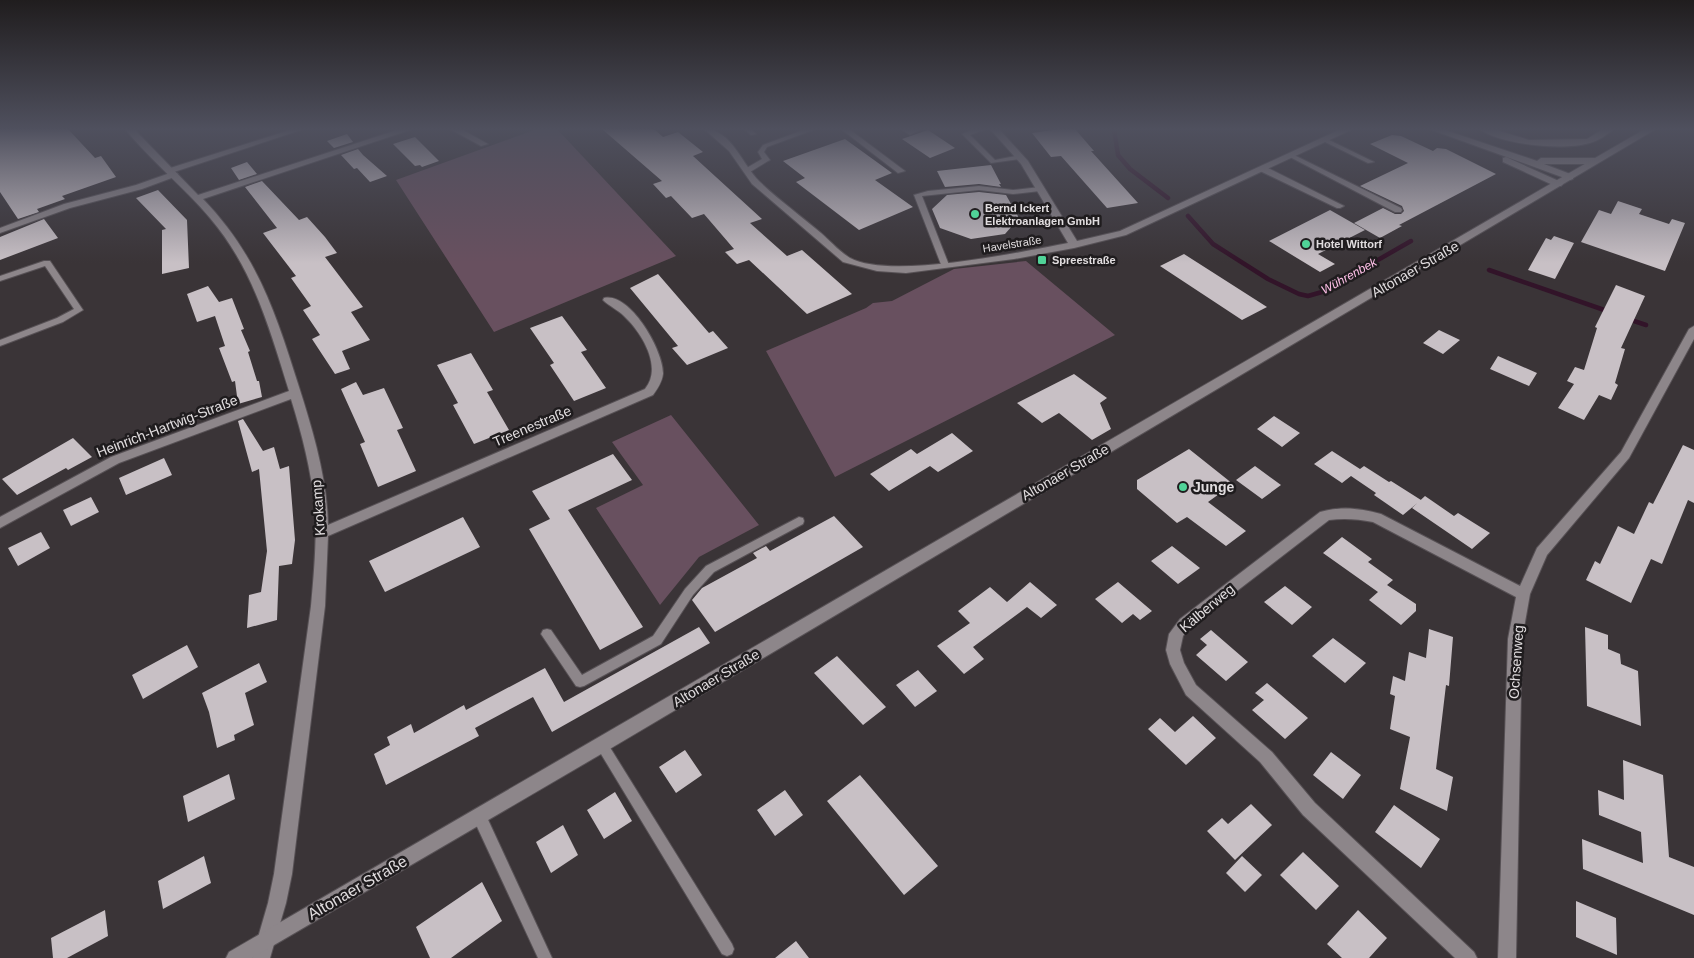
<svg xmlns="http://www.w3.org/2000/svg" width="1694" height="958" viewBox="0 0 1694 958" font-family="Arial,sans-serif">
	<rect width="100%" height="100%" fill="#3a3437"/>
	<path fill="#68505f" d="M537,129H557L676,256L494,332L396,180Z
		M1026,261L1115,335L835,477L766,351L866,308L873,303L892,301L954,269Z
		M671,415L759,525L699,557L660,605L596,508L643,485L612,442Z"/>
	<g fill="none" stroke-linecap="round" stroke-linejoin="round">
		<path stroke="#321429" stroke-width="4.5" d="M1114,129L1118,155L1130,169L1168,198
			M1188,216L1213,244L1268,279L1299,294L1308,296L1322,292L1411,241
			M1489,270L1610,312
			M1628,319L1646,325"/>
	</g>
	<path fill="#c8c0c5" d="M0,129H68L95,158L101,156L116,177L62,196L65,199L37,209L39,212L18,219L0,192Z
		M602,129H654L663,137L678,132L703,152L693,156L762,219L750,223L787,256L802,250L852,294L807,314L749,260L737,264L725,252L734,249L704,214L692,218L671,196L666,198L653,184L662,181Z
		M1060,129H1075L1094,151H1091L1138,203L1107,208L1061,156L1051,157L1032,133Z
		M928,130L955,148L930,158L902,139Z
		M347,134L353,142L334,148L327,141Z
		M1392,135L1401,136L1433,151L1437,148L1446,149L1496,174L1399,225L1402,226L1380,238L1354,223L1383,208L1395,214H1401L1404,211L1402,206L1360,186L1408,163L1370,144Z
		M415,137L439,161L422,167L420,165L415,166L393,144Z
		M845,139L892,173L875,180L913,207L859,230L796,182L805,178L783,161Z
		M358,149L363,155L387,176L370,182L357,168L354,169L341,155Z
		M247,162L257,174L239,180L231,168Z
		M991,165L1001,184H999L1001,187L979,184L945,187L937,171Z
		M262,181L299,220L307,217L325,237L337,253L325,257L363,307L351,312L370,340L342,351L350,369L335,374L312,339L320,335L303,310L311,306L291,278L296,276L263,233L277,228L245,187Z
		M158,190L187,220L189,268L162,274V230L166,229L136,198Z
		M979,192L1006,195L1019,218L1005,234L971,239L940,228L932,209L947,195Z
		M1618,201L1642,209L1639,214L1669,224L1672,219L1685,223L1665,271L1581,242L1599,210L1611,214Z
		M1330,210L1365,230L1318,254L1335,264L1320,272L1269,241Z
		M44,219L58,238L0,260V237Z
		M1554,236L1574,243L1555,279L1528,270L1546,238L1551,240Z
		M1184,254L1267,307L1242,320L1160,266Z
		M658,274L709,333L713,331L728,348L687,365L672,348L678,346L630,288Z
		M1616,285L1645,296L1621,348L1625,349L1615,383L1618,385L1611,400L1599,395L1584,420L1558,408L1574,384L1567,381L1575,367L1584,370L1597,328L1595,327Z
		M208,286L219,302L232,298L244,329L241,330L250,351L248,352L257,381H259L262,397L238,404L235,381L232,382L219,348L225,346L215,316L197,322L187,294Z
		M562,316L587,350L581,352L606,388L574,401L550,365L554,363L530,328Z
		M1439,330L1460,340L1443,354L1423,343Z
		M471,353L493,390L487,392L509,430L474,444L453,405L458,403L437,365Z
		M1498,356L1537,373L1529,386L1490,369Z
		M1074,374L1107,398L1100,403L1111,429L1092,440L1059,413L1042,423L1017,403Z
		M356,382L363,395L384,388L403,428L397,430L416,471L378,487L360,444L365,442L341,389Z
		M1274,416L1300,433L1282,447L1257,429Z
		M243,419L263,451L274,447L280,469L289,466L295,540L292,564L279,566L277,620L247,628L249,595L261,592L267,551L259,469L252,472L238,421Z
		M952,433L973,451L938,472L930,466L889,491L870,474L911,449L917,454Z
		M73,438L92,457L68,470L66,468L17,495L2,479Z
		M1683,445L1694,450V503L1688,500L1662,564L1651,559L1631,603L1586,580L1595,561L1600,564L1618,526L1634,534L1649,502L1653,504Z
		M1189,449L1233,484L1208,502L1246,531L1226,546L1187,517L1177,523L1137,489V480Z
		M1332,451L1360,469L1364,466L1389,482L1391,481L1421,500L1403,515L1374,495L1376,493L1351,476L1342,483L1314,464Z
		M613,454L632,480L568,510L643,627L600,650L529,529L550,519L532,491Z
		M164,458L172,475L126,495L119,478Z
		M1255,466L1281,485L1262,499L1236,480Z
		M1425,496L1454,516L1458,513L1490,533L1472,549L1412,508Z
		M91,497L99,512L71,526L63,510Z
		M834,516L863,547L715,632L692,600L702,588L757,558L753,553L766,546L770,551Z
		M463,517L480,547L385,592L369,561Z
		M41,532L50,548L18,566L8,548Z
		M1342,537L1372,559L1368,562L1393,580L1387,585L1416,604V611L1401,625L1369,600L1378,592L1323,553Z
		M1172,546L1200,568L1178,584L1151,561Z
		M1030,582L1057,605L1041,618L1027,607L973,647L984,659L964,674L937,646L970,623L958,611L990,587L1007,602Z
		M1118,582L1152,611L1140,620L1133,614L1122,623L1095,599Z
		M1285,586L1312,607L1292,625L1264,602Z
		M699,627L710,643L552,732L533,697L475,728L479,736L386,785L374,754L390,745L387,737L411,724L414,733L464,705L466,710L545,668L564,702Z
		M1585,627L1608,635V649L1620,654L1621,664L1638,671L1641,726L1587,706Z
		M1429,629L1453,637L1449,686L1446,685L1436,769L1453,777L1447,811L1400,789L1410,737L1390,729L1395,696L1390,694L1393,676L1405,681L1409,652L1426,658Z
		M1211,630L1248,662L1226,681L1196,655L1207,645L1200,639Z
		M1333,638L1366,663L1345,683L1312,656Z
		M187,645L198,667L143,699L132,675Z
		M837,656L886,707L863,725L814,673Z
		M259,663L267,682L245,693L254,725L234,735L235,740L217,748L209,712L202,693Z
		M918,670L937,691L915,707L896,685Z
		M1267,683L1308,718L1285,739L1252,710L1264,700L1255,693Z
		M1193,716L1216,738L1186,765L1148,729L1160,718L1175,732Z
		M685,750L702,775L676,793L659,767Z
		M1331,752L1361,775L1343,799L1313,775Z
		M1623,760L1663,775L1669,857L1694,867V915L1583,869L1582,839L1643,863L1641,832L1599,815L1598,790L1624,800Z
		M229,774L235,799L188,822L183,796Z
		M860,775L938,866L904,895L827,801Z
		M785,790L803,815L775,836L757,810Z
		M615,792L632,821L604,839L587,810Z
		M1251,804L1272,825L1235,860L1207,831L1222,818L1228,824Z
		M1394,805L1440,839L1421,868L1375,832Z
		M563,825L578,855L551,873L536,842Z
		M1303,852L1339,886L1316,910L1280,875Z
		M204,856L211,883L163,909L158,881Z
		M1242,856L1262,875L1245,892L1226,873Z
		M482,882L502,921L451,958H430L416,927Z
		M1576,901L1616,918L1617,955L1576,937Z
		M105,910L108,936L67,958H53L51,938Z
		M1358,910L1387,938L1369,958H1342L1327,944Z
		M796,941L809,958H775Z"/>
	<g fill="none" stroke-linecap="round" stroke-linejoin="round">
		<g stroke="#575155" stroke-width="2">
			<path id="service" d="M293,129H304L174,172L178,174L177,176L142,189L70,208L0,233V228L64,204L136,185L170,173L166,171L167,169Z
				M744,129H751L756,134L751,135Z
				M806,129H816L767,147L764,152L770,160L768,161L750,172L743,170L762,159L758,152L763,145Z
				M841,129H849L905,171L898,173Z
				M901,129H921L910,135Z
				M974,129H986L970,135L995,160L1020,155L1023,157L1020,159L991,163L962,134Z
				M1323,139H1327L1374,162L1368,163L1323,141Z
				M1292,154L1401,208L1402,210L1401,212H1395L1290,157L1289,156Z
				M1260,167H1266L1344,206L1340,208H1337L1260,171Z
				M979,186L1013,190L1040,187L1044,189L1040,191L1013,194L979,190L922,196L949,265L948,267H942L914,195L928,191Z
				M44,261H50L83,310L63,322L0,346V340L57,318L74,309L45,266L0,281V276Z
				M799,517L803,518L804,521L803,524L714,572L693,595L661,644L584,686L580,687L576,686L541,634L543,630L547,629L551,630L582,675L653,636L685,589L706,566Z
				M602,739L606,741L732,944L734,949L732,954L727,956L722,954L598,749L596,745L598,741Z
				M479,809L484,811L552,958H538L472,816L474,811Z"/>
		</g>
		<g stroke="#575155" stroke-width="2">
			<path id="minor" d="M125,129H134L198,195L400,129H413L203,199C258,256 276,314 299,387C313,431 327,478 328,525L645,389C663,367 642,333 624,316C618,310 609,306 603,300L604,298C630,292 664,351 663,374C662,382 658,388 653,395L328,536L325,606L292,874L286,903L270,958H252L268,903L274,874L311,606C314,574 317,539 315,507C311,470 302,434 291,399L119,463L0,528V517L111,457L289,391C270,330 253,268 210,218C184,187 151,161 125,129Z
				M450,129H461L488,144L481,146Z
				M704,129C732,129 742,165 760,182C779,200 801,216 821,233C830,241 840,252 850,258C890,280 1021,252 1068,243L1021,164L990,129H999L1028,161L1077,241L1120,231L1341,129H1353L1126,235L1074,248L1014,259L906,273L877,271L843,262L752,184L729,151Z
				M1429,129H1442L1537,161L1541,158H1596L1600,161L1596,164H1544L1573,175V179L1570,180Z
				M1479,129H1493L1529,140L1587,139L1603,129H1614C1608,134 1598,141 1590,143C1563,151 1502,145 1479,129Z
				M1506,157L1561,182L1563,184L1561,186H1555L1503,162V158Z
				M1694,326V339L1629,458L1547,555L1530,594L1522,639L1516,958H1498L1508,639L1516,597L1373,522C1358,519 1344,518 1329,520L1190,627L1183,636L1180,650L1184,663L1196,685L1272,752L1315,803L1474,952L1477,958H1455L1303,815L1260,762L1186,695L1170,664L1166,650L1169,634L1180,619L1320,512C1340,506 1361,508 1381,514L1520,586L1537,548L1621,452L1689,329Z"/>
		</g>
		<g stroke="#575155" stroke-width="2">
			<path id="secondary" d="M1645,129H1656L608,750L252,958H226L229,952Z"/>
		</g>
		<use href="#service" fill="#8d868a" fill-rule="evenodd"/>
		<use href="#minor" fill="#8d868a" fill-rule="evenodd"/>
		<use href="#secondary" fill="#8d868a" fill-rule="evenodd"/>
	</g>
	<linearGradient id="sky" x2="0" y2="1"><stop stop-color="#201d1e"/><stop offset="0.49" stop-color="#4f505e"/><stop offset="1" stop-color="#4f505e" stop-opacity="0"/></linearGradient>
	<rect width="1694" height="263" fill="url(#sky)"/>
	<g fill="#50d398" stroke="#1f1c1e" stroke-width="2">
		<circle cx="975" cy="214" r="5"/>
		<circle cx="1306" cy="244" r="5"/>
		<rect x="1037" y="255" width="10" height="10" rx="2.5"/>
		<circle cx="1183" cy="487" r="5"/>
	</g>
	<g text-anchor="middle" stroke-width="5" stroke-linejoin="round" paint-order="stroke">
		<g font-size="11" font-weight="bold" fill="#e1dddf" stroke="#1f1c1e" text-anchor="start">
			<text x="985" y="212">Bernd Ickert<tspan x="985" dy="13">Elektroanlagen GmbH</tspan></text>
			<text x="1316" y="248">Hotel Wittorf</text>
			<text x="1052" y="264">Spreestraße</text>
		</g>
		<g font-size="11" fill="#e1dddf" stroke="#1f1c1e">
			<text transform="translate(1012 244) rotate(-9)" y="4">Havelstraße</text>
		</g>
		<g font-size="12" font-style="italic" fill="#ffc0e8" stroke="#1f1c1e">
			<text transform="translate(1349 276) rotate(-29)" y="4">Wührenbek</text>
		</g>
		<g font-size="14" fill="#e1dddf" stroke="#1f1c1e">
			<text transform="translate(1415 269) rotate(-30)" y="5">Altonaer Straße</text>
			<text transform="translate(167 426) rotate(-21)" y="5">Heinrich-Hartwig-Straße</text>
			<text transform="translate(532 426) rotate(-23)" y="5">Treenestraße</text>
			<text transform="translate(1065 472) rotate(-30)" y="5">Altonaer Straße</text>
			<text transform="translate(318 508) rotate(-94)" y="5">Krokamp</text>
			<text transform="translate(1207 608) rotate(-40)" y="5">Kälberweg</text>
			<text transform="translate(1516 662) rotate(-86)" y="5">Ochsenweg</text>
			<text transform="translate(716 678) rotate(-31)" y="5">Altonaer Straße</text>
		</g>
		<g font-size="14" font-weight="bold" fill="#e1dddf" stroke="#1f1c1e" text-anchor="start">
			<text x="1193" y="492">Junge</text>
		</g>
		<g font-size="16" fill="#e1dddf" stroke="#1f1c1e">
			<text transform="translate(357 887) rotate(-30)" y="6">Altonaer Straße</text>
		</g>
	</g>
</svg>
